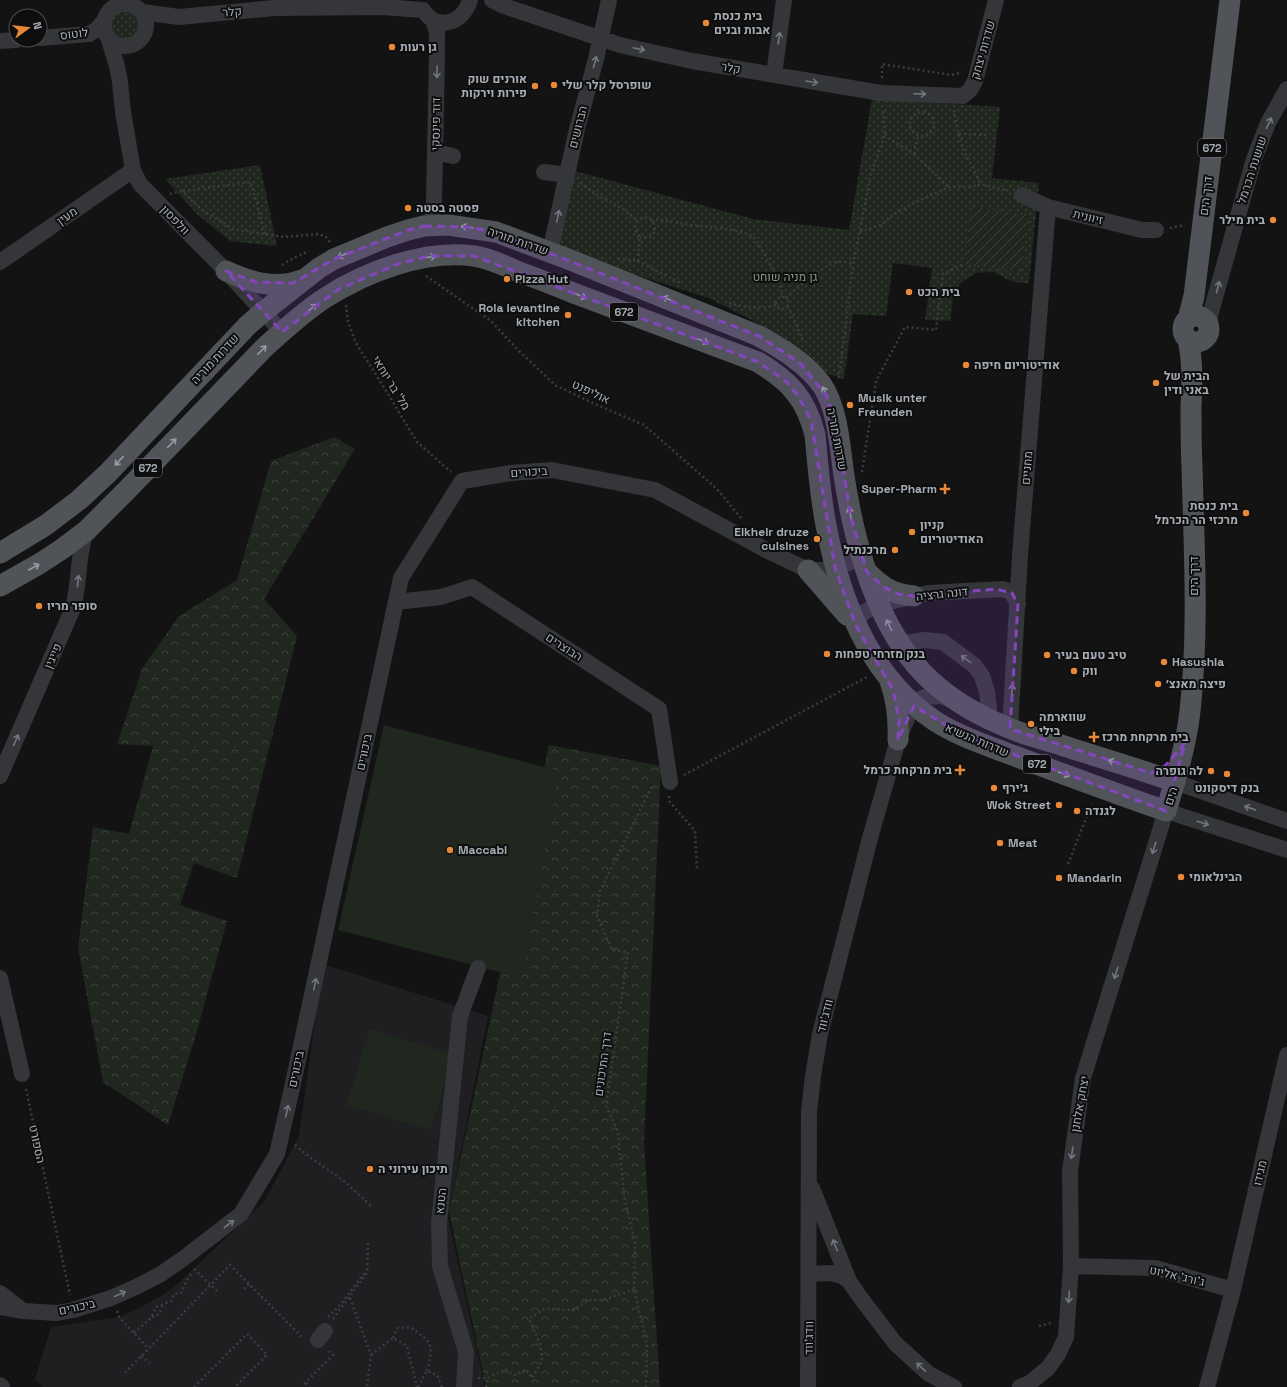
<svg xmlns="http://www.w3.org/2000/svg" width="1287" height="1387" viewBox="0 0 1287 1387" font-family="'Space Grotesk',Heebo,sans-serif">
	<defs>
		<pattern id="grass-dots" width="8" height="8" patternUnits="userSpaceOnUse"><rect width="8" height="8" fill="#20271f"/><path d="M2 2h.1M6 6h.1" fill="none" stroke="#3d443d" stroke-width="1.8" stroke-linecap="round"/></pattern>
		<pattern id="forest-crowns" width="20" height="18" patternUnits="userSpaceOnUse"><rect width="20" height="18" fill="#20271f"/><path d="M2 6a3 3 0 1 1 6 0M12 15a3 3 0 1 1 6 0" fill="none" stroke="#3d443d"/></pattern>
		<pattern id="garden-furrows" width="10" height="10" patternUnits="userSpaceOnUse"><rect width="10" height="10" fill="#20271f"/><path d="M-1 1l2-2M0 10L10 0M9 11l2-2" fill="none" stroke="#3d443d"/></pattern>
	</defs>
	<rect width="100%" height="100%" fill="#131314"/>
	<path fill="#1f1f21" d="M323,964L488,1016L448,1217L485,1387H43L35,1379L51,1327L119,1317L139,1308L157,1298L173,1288L264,1202L299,1136Z"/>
	<path fill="url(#grass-dots)" d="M109 25a15 15 0 1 1 30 0a15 15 0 1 1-30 0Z
		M872,99L1000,107L992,178L1039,183L1029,283L1013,282L993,272L976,273L960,283L953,299L950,321L925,320L932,268L893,263L886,316L853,314L844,379L821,371L783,338L750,319L708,298L565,252L559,241L575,171L753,219L849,230Z
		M260,165L277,246L230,241L198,215L165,179Z"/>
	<path fill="url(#forest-crowns)" d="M334,437L355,449L264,599L297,636L237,878L194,863L180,905L227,921L195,1038L168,1125L103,1082L78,948L93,827L129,834L153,746L117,744L142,669L179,616L237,580L271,461Z
		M549,745L661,766L644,1142L660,1387H486L449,1212Z"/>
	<path fill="url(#garden-furrows)" d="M971,207L1029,215L1021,272L964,264Z"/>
	<path fill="#20271f" d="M384,725L559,771L522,978L338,930Z
		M369,1029L453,1054L431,1130L347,1105Z"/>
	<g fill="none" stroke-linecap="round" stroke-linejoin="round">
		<path stroke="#3a3d40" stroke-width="2.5" stroke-dasharray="2 3" stroke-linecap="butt" d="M882,78V64L952,75L962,72
			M954,110L959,137L964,151L981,184
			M910 124a12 12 0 1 1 24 0a12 12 0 1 1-24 0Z
			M885,134L890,139L914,154L949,187
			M959,134L988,135
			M914,154L918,136
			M580,183L599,196L623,209L638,221
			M183,191L251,182L265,234
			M170,194L182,191L201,209L233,229L284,237L319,234L326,237L330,242
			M651,221C663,218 673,222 684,224C701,227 741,228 753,237C757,240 777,277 779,282C781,287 782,292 782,297
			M1170,228L1185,225
			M860,232L881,225L893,215L914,203L949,187H970L981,184L1008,191
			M618,259L638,261L680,283
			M638,261L640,237C635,232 632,224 641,219C655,211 664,242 640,237
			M282,265L290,260L309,251
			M426,276L491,321L517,349L555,385L595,404L644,425L717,489L741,518
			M776 303a6 6 0 1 1 12 0a6 6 0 1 1-12 0Z
			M786,298C798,288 822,265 837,262C842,261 848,263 853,264
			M729,303C745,307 760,310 776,305
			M346,305L348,322L356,343L388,394L417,442L451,472
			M787,307L791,313L804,343
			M839,378L853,264L871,174L885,134L883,108
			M862,472L876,381L905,327L936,330L943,274L964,264
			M684,775L867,677
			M669,796V801L695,831L697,870
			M1068,864L1092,803
			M26,1089L70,1295
			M295,1145L311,1158L344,1181L371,1206
			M194,1269L219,1293
			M244,1289L249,1284
			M350,1298L371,1355L367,1387
			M117,1311L119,1317L148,1348
			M152,1317L159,1314L163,1304
			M328,1317L341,1304L362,1276L366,1272
			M333,1319L364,1277L367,1272L368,1243
			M1039,1326L1051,1323
			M134,1333L152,1317L156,1307L171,1301L174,1294L181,1293L188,1278L193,1272
			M393,1338L398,1328L410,1327C433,1343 434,1343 427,1371
			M371,1355L393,1338L407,1346L417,1387
			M141,1356L150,1363
			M125,1373L230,1265L303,1338
			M478,1378H488L505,1369L515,1375L526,1369L532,1378L542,1361L540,1344L529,1319L544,1309L574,1310L588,1300H604L634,1289
			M306,1383L310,1387
			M304,1384L333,1355L329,1351
			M194,1387L247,1334L267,1355L235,1387
			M418,1387L427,1371L437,1375L442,1387
			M486,1387L488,1378
			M646,1387L647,1344L634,1289L635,1243L624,1196L618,1132L606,1106L628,952L612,950L597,916L600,891L651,788L656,787"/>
		<path stroke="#343639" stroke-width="16" d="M492,0L504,6L620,45L692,61L881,93L963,96L970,90L975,81L996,0
			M104 25a21 21 0 1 1 42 0a21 21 0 1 1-42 0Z
			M142,12L179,17L274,8L382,7L423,10
			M426,14C442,32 464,20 470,0
			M108,37L117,66L120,82L123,112L133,170L140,184L226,271L282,332
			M40,38L89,34L96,30L104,21
			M0,41L16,40
			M774,75L784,0
			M435,152L453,156
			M544,172L567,175
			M1022,195L1048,207L1142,230H1156
			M424,226L432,218L434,203L437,54V32L433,20
			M554,254L552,243L577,129L596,59L609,0
			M0,262L133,170
			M1209,325L1211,312L1254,159L1268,123L1287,89
			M396,602L441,597L472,587L659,709L670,782
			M856,626L859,618L863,613L874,606L885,603L928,593L1003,589L1012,593L1018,604
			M900,644L924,640L943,642L975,666L982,676L987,692L990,718
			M1010,729L1020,555L1048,207
			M0,776L73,608C80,583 77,556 86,531
			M1175,782L1287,821
			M0,978L22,1074
			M812,1188L849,1281
			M1071,1266L1155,1268L1233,1290
			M809,1274L832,1273L842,1276L849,1281L860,1297L895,1343L929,1374L954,1387
			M0,1293L22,1310
			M0,1307L23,1311L57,1313L73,1310L111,1298L138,1286L161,1274L184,1258L241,1214L277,1154L292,1088L401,578L462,481L511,473L552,470L655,490L768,551L808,570H822L849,563L853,559L856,554L858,541
			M318,1340L325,1331
			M0,1385L2,1387
			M464,1387L466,1352L440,1266L439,1222L460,1016L478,968
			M808,1387L809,1112L813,1076L820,1034L870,838L898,740L909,714L918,700L925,697L941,696L954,701
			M1020,1387L1030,1383L1048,1368L1058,1354L1066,1337L1071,1266L1070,1171L1083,1078L1166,811L1287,850
			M1207,1387L1233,1290L1287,1055"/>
		<path stroke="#505458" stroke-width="21" d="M226,271C250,282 275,290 301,280
			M1183 329a13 13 0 1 1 26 0a13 13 0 1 1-26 0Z
			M1188,319L1194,296L1230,0
			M0,553L46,525L79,500L108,473L247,326L263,312L319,268L334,259L387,237L408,230L424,226L448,225L496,232L568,259L759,336C782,349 806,363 822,385C838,409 840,448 844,476C855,547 879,638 937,686C958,704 984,718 1009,728C1027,736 1046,740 1064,746C1101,758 1139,769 1175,782
			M808,570L847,615
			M868,573C883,588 893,594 914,596
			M0,586L39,564L62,549L86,531L127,490L264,348C283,331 303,312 325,298C365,272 425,249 474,256C489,258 503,265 517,271C536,278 556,286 576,294C636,317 697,339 758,362C789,381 806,398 815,435C818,465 820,495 826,525C840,600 869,677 935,721C958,736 986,745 1012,755C1063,774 1114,793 1166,811C1176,778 1186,746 1190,711C1199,631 1194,547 1192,466C1191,447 1191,428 1191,408C1192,385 1193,362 1188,339
			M890,681C897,701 899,718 898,740"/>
	</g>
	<defs><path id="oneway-shaft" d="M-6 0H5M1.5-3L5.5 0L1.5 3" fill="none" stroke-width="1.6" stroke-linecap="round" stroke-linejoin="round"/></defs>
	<g stroke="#72777d">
		<use href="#oneway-shaft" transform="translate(779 38) rotate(-82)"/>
		<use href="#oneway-shaft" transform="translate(639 49) rotate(12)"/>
		<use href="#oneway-shaft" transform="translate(595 62) rotate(-75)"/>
		<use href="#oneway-shaft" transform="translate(437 72) rotate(91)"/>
		<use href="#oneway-shaft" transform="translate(812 82) rotate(9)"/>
		<use href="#oneway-shaft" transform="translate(920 94) rotate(2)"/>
		<use href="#oneway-shaft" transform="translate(1269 123) rotate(-64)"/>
		<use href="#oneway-shaft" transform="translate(558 216) rotate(-78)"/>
		<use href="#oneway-shaft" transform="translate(1218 287) rotate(-75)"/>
		<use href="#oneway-shaft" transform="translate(78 581) rotate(-84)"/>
		<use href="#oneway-shaft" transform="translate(966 659) rotate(-144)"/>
		<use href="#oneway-shaft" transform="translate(1012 690) rotate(-86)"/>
		<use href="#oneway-shaft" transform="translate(16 740) rotate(-66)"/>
		<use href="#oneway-shaft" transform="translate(1250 808) rotate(-161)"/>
		<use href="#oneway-shaft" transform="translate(1203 823) rotate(18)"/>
		<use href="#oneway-shaft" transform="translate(1154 848) rotate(107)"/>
		<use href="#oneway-shaft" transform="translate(1116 973) rotate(107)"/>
		<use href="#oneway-shaft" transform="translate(315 984) rotate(-78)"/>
		<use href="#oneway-shaft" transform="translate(287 1111) rotate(-77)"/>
		<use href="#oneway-shaft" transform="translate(1072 1153) rotate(98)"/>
		<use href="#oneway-shaft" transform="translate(229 1224) rotate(-37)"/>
		<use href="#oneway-shaft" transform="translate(835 1245) rotate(-112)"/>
		<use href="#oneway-shaft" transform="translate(120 1294) rotate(-24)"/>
		<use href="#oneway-shaft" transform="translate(1069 1297) rotate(94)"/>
		<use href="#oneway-shaft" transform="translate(921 1367) rotate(-137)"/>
	</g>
	<g stroke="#949ba2">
		<use href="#oneway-shaft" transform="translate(467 227) rotate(-173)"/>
		<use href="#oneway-shaft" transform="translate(343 255) rotate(156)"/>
		<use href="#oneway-shaft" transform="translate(430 257) rotate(-7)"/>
		<use href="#oneway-shaft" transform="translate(581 296) rotate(21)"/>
		<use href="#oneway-shaft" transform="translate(668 299) rotate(-158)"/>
		<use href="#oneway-shaft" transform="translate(312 308) rotate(-39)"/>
		<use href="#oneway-shaft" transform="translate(703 341) rotate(21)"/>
		<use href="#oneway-shaft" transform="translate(262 350) rotate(-45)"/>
		<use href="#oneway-shaft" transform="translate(825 392) rotate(-116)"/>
		<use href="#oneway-shaft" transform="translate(172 443) rotate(-46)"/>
		<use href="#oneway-shaft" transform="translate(119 461) rotate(133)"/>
		<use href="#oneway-shaft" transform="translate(850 513) rotate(-102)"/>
		<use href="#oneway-shaft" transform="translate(34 567) rotate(-30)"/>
		<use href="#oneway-shaft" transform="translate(889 625) rotate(-116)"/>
		<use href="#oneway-shaft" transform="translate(1114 762) rotate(-162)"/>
		<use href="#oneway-shaft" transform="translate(1064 774) rotate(20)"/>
	</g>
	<path fill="#8346bd" fill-opacity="0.2" stroke="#8346bd" stroke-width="3" stroke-dasharray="8 5" stroke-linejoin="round" d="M424,226L469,227L496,232L759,336L800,363L826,395L835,420L851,518L867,572L884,587L898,594L914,596L996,589L1012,593L1018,604L1010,729L1151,773L1165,766L1185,743L1166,811L964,736L914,706L898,740L899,720L893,690L856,626L835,568L811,420L798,396L787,382L758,362L474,256H429L398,264L339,289L282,332L226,271L256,282L293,283L334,259L408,230Z"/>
	<g fill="#e88937" stroke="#0e0e0f" stroke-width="1.5">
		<circle cx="706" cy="23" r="4"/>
		<circle cx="392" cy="47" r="4"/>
		<circle cx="554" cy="85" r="4"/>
		<circle cx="535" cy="86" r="4"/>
		<circle cx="408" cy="208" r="4"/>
		<circle cx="1273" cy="220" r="4"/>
		<circle cx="507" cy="279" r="4"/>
		<circle cx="909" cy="292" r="4"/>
		<circle cx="568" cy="315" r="4"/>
		<circle cx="966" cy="365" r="4"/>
		<circle cx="1156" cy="383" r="4"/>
		<circle cx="850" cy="405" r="4"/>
		<path d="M943 483h4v4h4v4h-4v4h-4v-4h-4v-4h4z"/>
		<circle cx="1246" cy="513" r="4"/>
		<circle cx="912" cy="532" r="4"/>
		<circle cx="817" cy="539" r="4"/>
		<circle cx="895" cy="550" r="4"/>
		<circle cx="39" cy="606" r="4"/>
		<circle cx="827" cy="654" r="4"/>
		<circle cx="1047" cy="655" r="4"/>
		<circle cx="1164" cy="662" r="4"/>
		<circle cx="1074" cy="671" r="4"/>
		<circle cx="1158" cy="684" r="4"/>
		<circle cx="1031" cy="724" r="4"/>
		<path d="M1092 731h4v4h4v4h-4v4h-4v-4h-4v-4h4z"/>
		<path d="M958 764h4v4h4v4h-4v4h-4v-4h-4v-4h4z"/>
		<circle cx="1211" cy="771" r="4"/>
		<circle cx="1227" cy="774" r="4"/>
		<circle cx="994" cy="788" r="4"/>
		<circle cx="1059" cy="805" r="4"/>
		<circle cx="1077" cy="811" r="4"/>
		<circle cx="1000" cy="843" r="4"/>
		<circle cx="450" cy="850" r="4"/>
		<circle cx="1181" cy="877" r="4"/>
		<circle cx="1059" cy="878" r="4"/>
		<circle cx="370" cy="1169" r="4"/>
	</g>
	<g text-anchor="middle" stroke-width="4" stroke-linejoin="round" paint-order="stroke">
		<g fill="#0e0e0f" stroke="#787d82" stroke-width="1">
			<rect x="1198" y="139" width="28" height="18" rx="3"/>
			<rect x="610" y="303" width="28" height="18" rx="3"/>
			<rect x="134" y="459" width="28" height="18" rx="3"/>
			<rect x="1023" y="755" width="28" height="18" rx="3"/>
		</g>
		<g font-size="11" font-weight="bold" fill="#a5adb4">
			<text x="1212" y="152">672</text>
			<text x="624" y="316">672</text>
			<text x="148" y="472">672</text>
			<text x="1037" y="768">672</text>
		</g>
		<g font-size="12" fill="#a5adb4" stroke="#0e0e0f">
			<text transform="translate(232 12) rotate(-5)" y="4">קלר</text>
			<text transform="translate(74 34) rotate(-7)" y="4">לוטוס</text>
			<text transform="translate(983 50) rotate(-74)" y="4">שדרות יצחק</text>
			<text transform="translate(731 68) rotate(10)" y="4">קלר</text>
			<text transform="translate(436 124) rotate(-89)" y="4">דוד פינסקי</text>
			<text transform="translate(578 127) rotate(-76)" y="4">הברושים</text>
			<text transform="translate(1252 170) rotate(-72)" y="4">שושנת הכרמל</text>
			<text transform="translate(1206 196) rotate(-83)" y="4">דרך הים</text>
			<text transform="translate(67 216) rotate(-35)" y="4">מעין</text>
			<text transform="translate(1088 217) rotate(14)" y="4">זיוונית</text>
			<text transform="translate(175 220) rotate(46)" y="4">וולפסון</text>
			<text transform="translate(518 241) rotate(19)" y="4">שדרות מוריה</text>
			<text transform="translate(215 359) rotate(-47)" y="4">שדרות מוריה</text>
			<text transform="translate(391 383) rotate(58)" y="4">מל' בר יוחאי</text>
			<text transform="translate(591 392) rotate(25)" y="4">אוליפנט</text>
			<text transform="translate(837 439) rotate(79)" y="4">שדרות מוריה</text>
			<text transform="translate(1027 468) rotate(-85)" y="4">מחניים</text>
			<text transform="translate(529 472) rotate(-4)" y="4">ביכורים</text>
			<text transform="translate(1194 576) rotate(-90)" y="4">דרך הים</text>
			<text transform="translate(942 594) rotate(-6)" y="4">דונה גרציה</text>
			<text transform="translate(564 647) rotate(33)" y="4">הבוצרים</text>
			<text transform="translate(53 656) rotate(-66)" y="4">פייגין</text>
			<text transform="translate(977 740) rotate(23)" y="4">שדרות הנשיא</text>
			<text transform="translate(364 752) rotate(-78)" y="4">ביכורים</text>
			<text transform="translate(1171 796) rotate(-72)" y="4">הים</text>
			<text transform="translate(825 1016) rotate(-76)" y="4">וודג'ווד</text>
			<text transform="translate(603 1064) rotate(-82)" y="4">דרך התיכונים</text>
			<text transform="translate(296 1069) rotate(-78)" y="4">ביכורים</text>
			<text transform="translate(1080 1104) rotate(-80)" y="4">יצחק אלחנן</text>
			<text transform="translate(37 1144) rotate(78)" y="4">הספורט</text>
			<text transform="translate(1260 1173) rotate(-77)" y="4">מגידו</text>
			<text transform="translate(441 1201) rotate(-84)" y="4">הטנא</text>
			<text transform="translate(1177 1276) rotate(13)" y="4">ג'ורג' אליוט</text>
			<text transform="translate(77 1307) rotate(-13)" y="4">ביכורים</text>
			<text transform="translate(809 1338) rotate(-89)" y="4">וודג'ווד</text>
		</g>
		<g font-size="12" font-weight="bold" fill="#a5adb4" stroke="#0e0e0f" text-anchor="start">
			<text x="714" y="20">בית כנסת<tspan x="714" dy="14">אבות ובנים</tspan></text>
			<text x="400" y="51">גן רעות</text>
			<text x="527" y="83" text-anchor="end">אורנים שוק<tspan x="527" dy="14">פירות וירקות</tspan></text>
			<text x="562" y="89">שופרסל קלר שלי</text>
			<text x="416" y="212">פסטה בסטה</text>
			<text x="1265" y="224" text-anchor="end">בית מילר</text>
			<text x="515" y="283">Pizza Hut</text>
			<text x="917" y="296">בית הכט</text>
			<text x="560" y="312" text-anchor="end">Rola levantine<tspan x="560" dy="14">kitchen</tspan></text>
			<text x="974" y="369">אודיטוריום חיפה</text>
			<text x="1164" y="380">הבית של<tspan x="1164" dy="14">באני ודין</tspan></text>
			<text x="858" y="402">Musik unter<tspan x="858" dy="14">Freunden</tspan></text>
			<text x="937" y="493" text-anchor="end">Super-Pharm</text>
			<text x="1238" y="510" text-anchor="end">בית כנסת<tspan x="1238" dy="14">מרכזי הר הכרמל</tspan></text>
			<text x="920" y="529">קניון<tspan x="920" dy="14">האודיטוריום</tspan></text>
			<text x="809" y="536" text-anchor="end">Elkheir druze<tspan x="809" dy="14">cuisines</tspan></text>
			<text x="887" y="554" text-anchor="end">מרכנתיל</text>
			<text x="47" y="610">סופר מריו</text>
			<text x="835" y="658">בנק מזרחי טפחות</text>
			<text x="1055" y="659">טיב טעם בעיר</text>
			<text x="1172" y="666">Hasushia</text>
			<text x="1082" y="675">ווק</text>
			<text x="1166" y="688">פיצה מאנצ׳</text>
			<text x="1039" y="721">שווארמה<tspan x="1039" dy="14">בילי</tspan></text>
			<text x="1102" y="741">בית מרקחת מרכז</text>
			<text x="952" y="774" text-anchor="end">בית מרקחת כרמל</text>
			<text x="1203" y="775" text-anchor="end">לה גופרה</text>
			<text x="1002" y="792">ג'ירף</text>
			<text x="1227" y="792" text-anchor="middle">בנק דיסקונט</text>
			<text x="1051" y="809" text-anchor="end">Wok Street</text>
			<text x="1085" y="815">לגנדה</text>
			<text x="1008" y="847">Meat</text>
			<text x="458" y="854">Maccabi</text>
			<text x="1189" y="881">הבינלאומי</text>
			<text x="1067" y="882">Mandarin</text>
			<text x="378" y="1173">תיכון עירוני ה</text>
		</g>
		<g font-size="12" fill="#829e7d" stroke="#0e0e0f">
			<text x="785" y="281">גן מניה שוחט</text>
		</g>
	</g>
	<g transform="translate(28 28) rotate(75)"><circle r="19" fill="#0e0e0f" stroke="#4a4e51"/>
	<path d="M0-3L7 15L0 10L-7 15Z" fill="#e88937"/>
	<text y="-6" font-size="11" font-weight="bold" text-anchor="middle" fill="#a5adb4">N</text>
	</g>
</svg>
